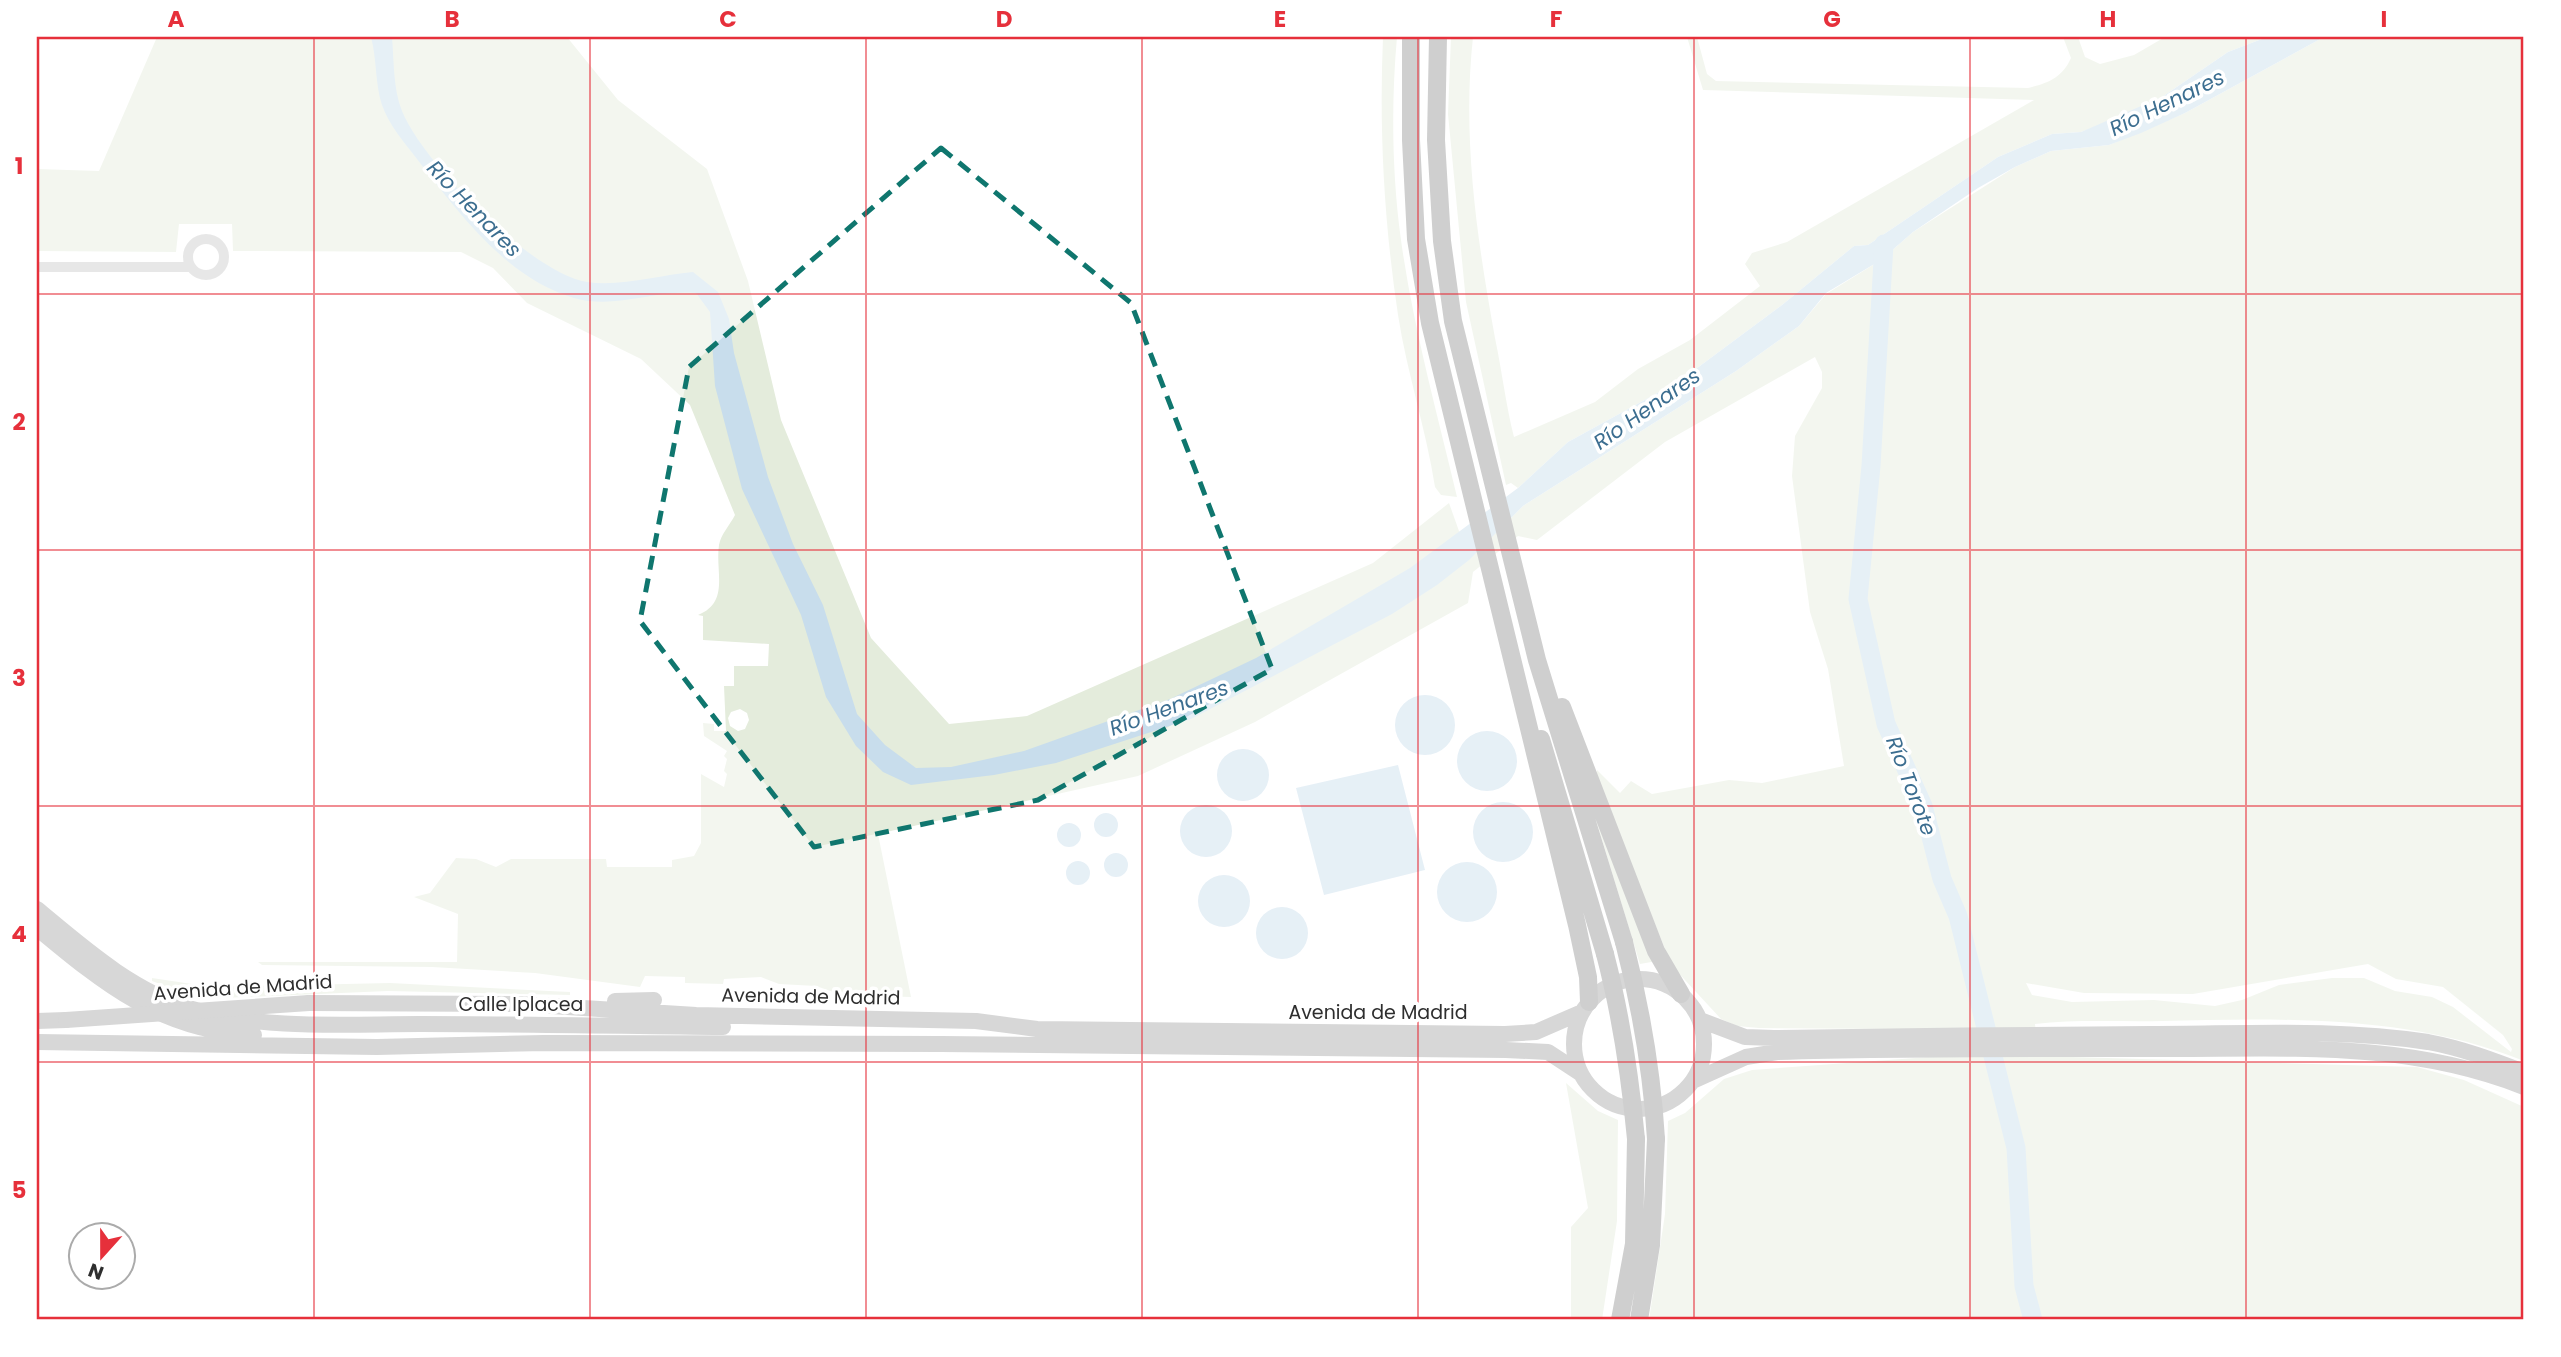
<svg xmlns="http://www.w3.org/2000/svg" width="2561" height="1357" viewBox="0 0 2561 1357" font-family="Poppins,sans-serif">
	<rect width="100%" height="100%" fill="#fff"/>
	<path fill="#e4ecdc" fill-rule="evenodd" d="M157,37H567L618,100L707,169L748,281L781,420L871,638L949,724L1027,716L1373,563L1449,503L1469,559L1523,506L1736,371L1799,326L1826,294L1881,260L1913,232L2015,167L2051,151L2109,145L2185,113L2324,37H2524V1061C2410,1015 2284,1018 2162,1021C2120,1022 2076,1019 2035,1024L2038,1056L2417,1067L2464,1080L2524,1107V1320H1649L1665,1214L1668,1121L1685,1113L1724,1079L1752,1070L1943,1056L1907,1029L1759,1028L1737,1026L1721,1019L1672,966L1596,780L1597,770L1620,793L1631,781L1652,794L1729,780L1762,783L1844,766L1828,669L1810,612L1792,476L1795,436L1822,388V372L1815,357L1665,442L1537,540L1518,536L1473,572L1468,603L1255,722L1138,776L878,834L911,997L842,995L816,986L779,984L761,977L724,979L723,984L685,983V977L645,976L640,987L535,973L432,967L262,965L258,962H457L458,914L414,897L430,893L456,858L476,859L496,867L511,859H606L607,867H672V860L694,856L701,843V774L724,787L727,774L724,771L727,759L724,756L727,751L704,736L703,723L714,724V731H726L724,686H734V666H768L769,644L703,640V616L698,615C730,602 715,572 719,545C721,534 730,525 735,515L690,405L641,359L527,303L493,268L461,252L233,251L232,224H179L176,252L37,251V169L99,171ZM740,709L747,713L749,720L745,729L738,731L730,726L728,718L731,712ZM2368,964L2396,979L2443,987L2503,1035L2512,1049L2511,1052L2453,1007L2432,997L2395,991L2364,978H2332L2279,985L2242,1000L2215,1006L2154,1000L2072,1002L2032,995L2026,983L2084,993L2193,994Z
		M1383,37H1397C1391,104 1392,174 1401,240C1413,327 1437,412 1457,497L1441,495L1435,487C1426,429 1407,373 1398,315C1384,222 1379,130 1383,37Z
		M1451,37H1473C1462,138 1477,239 1495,338C1502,371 1506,406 1514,437L1595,402L1638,369L1690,340L1760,286L1745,264L1752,253L1787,242L2034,100L1703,90L1687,37H1697L1707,74L1716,81L2028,88C2048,83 2062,78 2071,58L2063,37H2078L2085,57L2100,64L2134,55L2165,37H2267L2228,52L2162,97L2113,120L2081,132L2052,134L1998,157L1868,245L1854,246L1782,305L1681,380L1568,442L1518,488L1511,483L1506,485L1466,302L1448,114Z
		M1584,781L1657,961L1640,964Z
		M152,978L212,987L390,983L570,992V995L388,991L200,999L152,981Z
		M1566,1083L1598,1111L1618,1120L1617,1221L1602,1320H1571V1227L1588,1208Z"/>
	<path fill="#c8ddec" d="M371,37H392C394,60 393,89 402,111C423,163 531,273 587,282C621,287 659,275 693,272L718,292L729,319L734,353L768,477L793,544L823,605L857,714L885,745L916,768L951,767L1024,751L1170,699L1256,658L1410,568L1518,488L1568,442L1681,380L1782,305L1854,246L1868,245L1998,157L2052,134L2081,132L2162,97L2228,52L2267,37H2324L2185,113L2141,133L2109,145L2051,151L2015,167L1978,188L1913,232L1881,260L1826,293L1799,326L1736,371L1523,506L1469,560L1437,585L1392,614L1191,719L1056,763L994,775L911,785L883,772L856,746L826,697L801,615L742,489L715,386L710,312L696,293C655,289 616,310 574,298C506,278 458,212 417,159C404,142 389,125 382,105C375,84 377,59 371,37Z
		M1395 725a30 30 0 1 1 60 0a30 30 0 1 1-60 0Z
		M1457 761a30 30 0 1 1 60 0a30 30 0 1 1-60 0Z
		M1217 775a26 26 0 1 1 52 0a26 26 0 1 1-52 0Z
		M1398,765L1425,870L1324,895L1296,788Z
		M1473 832a30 30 0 1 1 60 0a30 30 0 1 1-60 0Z
		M1180 831a26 26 0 1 1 52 0a26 26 0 1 1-52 0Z
		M1094 825a12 12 0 1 1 24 0a12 12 0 1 1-24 0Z
		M1057 835a12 12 0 1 1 24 0a12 12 0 1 1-24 0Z
		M1104 865a12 12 0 1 1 24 0a12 12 0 1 1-24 0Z
		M1066 873a12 12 0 1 1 24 0a12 12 0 1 1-24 0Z
		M1437 892a30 30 0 1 1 60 0a30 30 0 1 1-60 0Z
		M1198 901a26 26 0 1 1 52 0a26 26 0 1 1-52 0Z
		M1256 933a26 26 0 1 1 52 0a26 26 0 1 1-52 0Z"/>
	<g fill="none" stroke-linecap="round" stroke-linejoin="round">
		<path stroke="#c8ddec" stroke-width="19" d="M1884,244L1871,466L1858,599L1886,724L1923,806L1942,879L1958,916L2016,1148L2024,1286L2033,1320"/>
		<path stroke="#cbcbcb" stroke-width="10" d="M188 257a18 18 0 1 1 36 0a18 18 0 1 1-36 0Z
			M37,267H191"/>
		<path stroke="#a6a6a6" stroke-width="16" d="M37,909C84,948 132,991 192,1009C264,1030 346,1024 420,1024C521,1024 622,1026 723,1027
			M37,928C104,984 163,1032 254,1035
			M1574 1044a65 65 0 1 1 130 0a65 65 0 1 1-130 0Z
			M615,1001L654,1000
			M309,1003L519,1004L696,1015L976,1021L1037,1029L1505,1034L1536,1032L1582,1012
			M1700,1020L1745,1037L1774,1038C1900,1036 2025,1035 2151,1034C2243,1034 2337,1028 2428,1042C2461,1048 2493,1060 2524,1072
			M37,1021L66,1020
			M37,1042L377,1047L544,1043L941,1044L1506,1050L1548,1052L1580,1073
			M1695,1080L1746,1057L1777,1052C1902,1048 2027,1049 2153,1049C2282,1050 2402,1039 2524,1087"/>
		<path stroke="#959595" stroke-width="18" d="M1411,37V140L1416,239L1430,323L1577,925L1588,977L1589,1002
			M1438,37L1436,140L1442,241L1453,321L1537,660L1624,942
			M1562,707L1656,951L1681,994
			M1541,739L1605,954
			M1620,1320L1634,1244L1636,1139
			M1639,1320L1651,1245L1656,1139"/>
		<path stroke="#a6a6a6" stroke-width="16" d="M66,1020L309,1003"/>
		<path stroke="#959595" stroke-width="18" d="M1624,942C1641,1008 1652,1071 1656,1139
			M1605,954C1621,1015 1630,1075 1636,1139"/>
	</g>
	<path d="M0 0H2561V1357H0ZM941,148L1131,303L1272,669L1038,800L814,847L640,621L689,367Z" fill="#fff" fill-opacity=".55" fill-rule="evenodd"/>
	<path fill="none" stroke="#0f766e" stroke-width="5" stroke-dasharray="14 9" stroke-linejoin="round" d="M941,148L1131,303L1272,669L1038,800L814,847L640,621L689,367Z"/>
	<path fill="none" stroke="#e6303b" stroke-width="2" stroke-opacity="0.55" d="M314,37V1320M590,37V1320M866,37V1320M1142,37V1320M1418,37V1320M1694,37V1320M1970,37V1320M2246,37V1320M37,294H2524M37,550H2524M37,806H2524M37,1062H2524"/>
	<g text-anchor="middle" stroke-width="7" stroke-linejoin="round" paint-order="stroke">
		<g font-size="19" fill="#2e2e2e" stroke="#fff">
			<text transform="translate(243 987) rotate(-4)" y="7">Avenida de Madrid</text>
			<text transform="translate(811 996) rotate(1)" y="7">Avenida de Madrid</text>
			<text x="521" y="1011">Calle Iplacea</text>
			<text x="1378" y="1019">Avenida de Madrid</text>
		</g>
		<g font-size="21" font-style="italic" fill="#3c6e90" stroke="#fff">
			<text transform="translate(2167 103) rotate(-26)" y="7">Río Henares</text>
			<text transform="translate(474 209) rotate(46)" y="7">Río Henares</text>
			<text transform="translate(1647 409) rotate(-35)" y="7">Río Henares</text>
			<text transform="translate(1169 708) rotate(-20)" y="7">Río Henares</text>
			<text transform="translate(1911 786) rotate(69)" y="7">Río Torote</text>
		</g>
	</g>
	<rect width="2561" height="1357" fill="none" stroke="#ffffff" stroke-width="77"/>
	<g transform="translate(102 1256) rotate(201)"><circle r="33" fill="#ffffff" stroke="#ababab" stroke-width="2"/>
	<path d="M0-5L12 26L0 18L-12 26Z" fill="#e6303b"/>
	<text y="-10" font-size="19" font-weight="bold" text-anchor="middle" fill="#2e2e2e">N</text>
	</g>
	<rect x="38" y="38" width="2484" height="1280" fill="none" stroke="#e6303b" stroke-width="2.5"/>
	<g font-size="23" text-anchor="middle" font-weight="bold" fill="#e6303b">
		<text x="176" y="27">A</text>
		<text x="452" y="27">B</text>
		<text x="728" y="27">C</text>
		<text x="1004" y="27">D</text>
		<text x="1280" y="27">E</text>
		<text x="1556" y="27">F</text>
		<text x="1832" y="27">G</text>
		<text x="2108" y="27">H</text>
		<text x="2384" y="27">I</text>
		<text x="19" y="174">1</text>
		<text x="19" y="430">2</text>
		<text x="19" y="686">3</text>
		<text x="19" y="942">4</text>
		<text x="19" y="1198">5</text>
	</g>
</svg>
